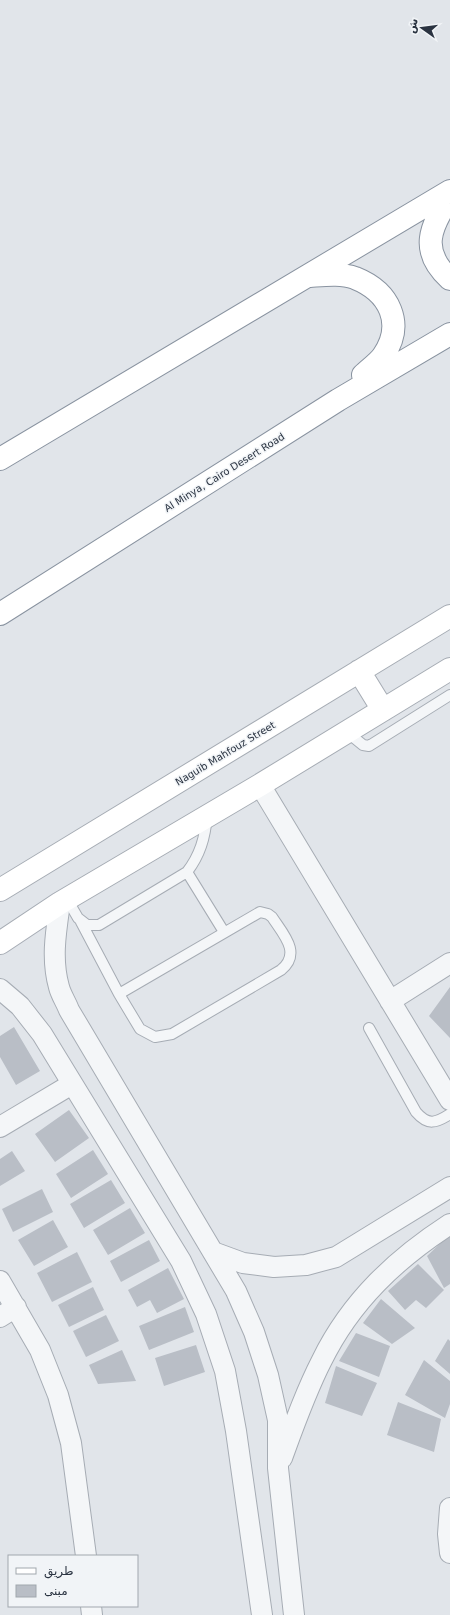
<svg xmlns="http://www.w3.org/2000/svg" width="450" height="1615" viewBox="0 0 450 1615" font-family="'DejaVu Sans','Noto Sans Arabic',sans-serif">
	<rect width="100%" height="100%" fill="#e1e5ea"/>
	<path fill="#b9bec6" d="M450,987V1038L429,1016Z
		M14,1027L40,1071L16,1085L0,1057V1036Z
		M69,1110L89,1138L55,1162L35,1134Z
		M93,1150L108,1174L71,1198L56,1174Z
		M12,1151L25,1171L0,1186V1159Z
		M111,1180L125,1203L84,1228L70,1204Z
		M42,1189L53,1212L13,1232L2,1209Z
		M130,1208L145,1233L108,1255L93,1230Z
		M53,1220L68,1247L34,1266L18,1240Z
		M450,1234V1284L444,1288L427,1256Z
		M149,1240L160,1261L121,1282L110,1261Z
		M77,1252L92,1282L52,1302L37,1273Z
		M418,1264L444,1290L426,1308L416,1300L405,1310L388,1291Z
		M168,1268L184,1299L157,1313L150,1300L137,1307L128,1290Z
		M93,1287L104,1310L69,1327L58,1305Z
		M381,1299L415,1328L392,1344L363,1323Z
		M185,1307L194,1332L149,1350L139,1326Z
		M106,1315L119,1341L86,1357L73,1331Z
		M356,1333L390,1346L379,1377L339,1361Z
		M448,1339L450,1341V1374L435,1361Z
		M196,1345L205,1372L164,1386L155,1358Z
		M122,1350L136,1381L98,1384L89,1365Z
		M424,1360L450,1381V1404L445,1418L405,1395Z
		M336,1366L377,1383L362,1416L325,1403Z
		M398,1402L441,1419L434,1452L387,1435Z"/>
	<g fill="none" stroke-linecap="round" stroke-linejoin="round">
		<g stroke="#a6acb4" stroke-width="12">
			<path id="lane" d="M347,732L363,745L369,746L450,695
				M187,872L224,932
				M67,899L78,918L87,925H99L104,922L187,872C200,855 205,838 207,816
				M81,922L119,994L140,1029L155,1037L172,1034L281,970C302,953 283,934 272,917L268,914L260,912L119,994
				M369,1028L416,1112C428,1126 436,1123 450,1114"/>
		</g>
		<g stroke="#a6acb4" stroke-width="22">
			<path id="street" d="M260,785L450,1100
				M60,903C56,931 51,959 59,987C61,995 66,1002 69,1010L236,1291L254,1332L268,1375L278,1420V1468L294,1615
				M0,989L20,1006L42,1034L181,1261L206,1314L225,1371L236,1431L262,1615
				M390,1001L450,963
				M0,1127L72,1084
				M213,1252L243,1263L274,1267L306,1265L336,1257L450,1187
				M0,1281L40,1350L58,1395L71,1443L86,1556
				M0,1317L16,1307
				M282,1458C294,1425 306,1391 322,1360C351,1301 396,1259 450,1224
				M450,1508L448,1534L450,1553
				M91,1606L92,1615"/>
		</g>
		<g stroke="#a6acb4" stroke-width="24">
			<path id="secondary" d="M359,671L383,710
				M0,890L450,616
				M0,943L60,903L260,785L450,669"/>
		</g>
		<g stroke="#8993a0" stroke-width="24">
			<path id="highway" d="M450,197C430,227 419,251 450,279
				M310,276C325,275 341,273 355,278C390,292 405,324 383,356C378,363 369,369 363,375
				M0,459L450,191
				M0,614L338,400L450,334"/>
		</g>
		<use href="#lane" stroke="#f4f6f8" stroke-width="10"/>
		<use href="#street" stroke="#f4f6f8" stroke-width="20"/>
		<use href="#secondary" stroke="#fff" stroke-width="22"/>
		<use href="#highway" stroke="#fff" stroke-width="22"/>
	</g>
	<g text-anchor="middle" stroke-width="3" stroke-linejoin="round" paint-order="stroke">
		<g font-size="10" fill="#2a3341" stroke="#f1f4f7">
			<text transform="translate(224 472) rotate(-32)" y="4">Al Minya, Cairo Desert Road</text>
			<text transform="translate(225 753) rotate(-31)" y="4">Naguib Mahfouz Street</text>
		</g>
	</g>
	<rect x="8" y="1555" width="130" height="52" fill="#f1f4f7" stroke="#a1a7ae"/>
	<rect x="16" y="1568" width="20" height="6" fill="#ffffff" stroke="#a1a7ae"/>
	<text x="44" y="1575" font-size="12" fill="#2a3341">طريق</text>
	<rect x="16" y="1585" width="20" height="12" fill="#b9bec6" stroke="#a1a7ae"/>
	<text x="44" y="1595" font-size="12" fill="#2a3341">مبنى</text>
	<g transform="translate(422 28) rotate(284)" stroke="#f1f4f7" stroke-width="3" paint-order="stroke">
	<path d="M0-3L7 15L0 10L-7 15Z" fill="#2a3341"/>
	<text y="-6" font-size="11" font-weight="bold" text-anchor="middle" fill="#2a3341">ش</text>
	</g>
</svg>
